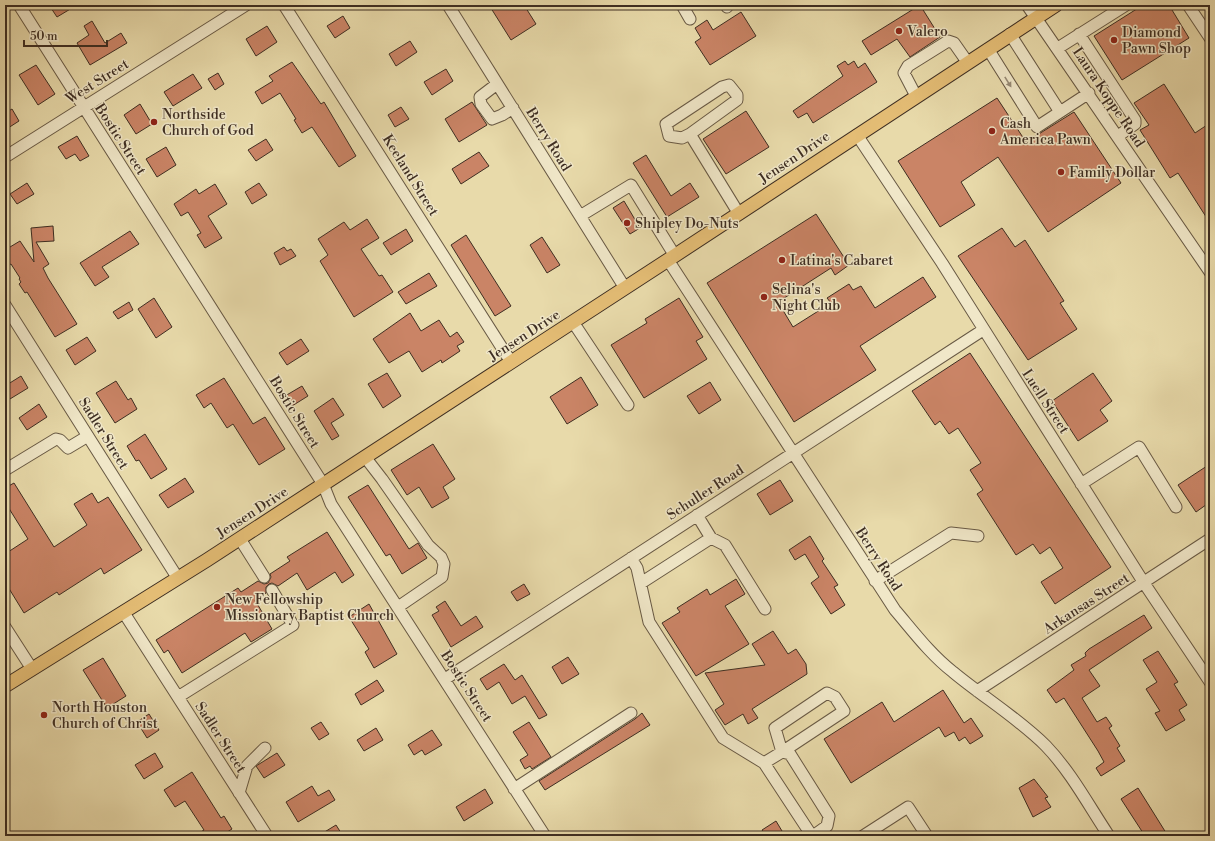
<svg xmlns="http://www.w3.org/2000/svg" width="1215" height="841" viewBox="0 0 1215 841" font-family="'Libre Bodoni',serif">
	<rect width="100%" height="100%" fill="#e8daaa"/>
	<filter id="stains"><feTurbulence type="fractalNoise" baseFrequency=".005" numOctaves="4"/><feColorMatrix values="0 0 0 0 .2 0 0 0 0 .09 0 0 0 0 .02 0 0 0 .5 -.17"/></filter>
	<radialGradient id="worn" r=".72"><stop offset=".6" stop-color="#630" stop-opacity="0"/><stop offset="1" stop-color="#630" stop-opacity=".3"/></radialGradient>
	<path fill="#ca8466" stroke="#3e2e22" d="M49,5H77L57,17Z
		M489,5H524L536,24L511,40Z
		M920,5L940,37L910,57L897,39L871,55L862,41Z
		M1143,5H1169L1189,38L1122,80L1094,36Z
		M741,12L756,36L710,65L695,42L701,38L695,28L707,20L713,30Z
		M343,16L350,28L335,38L327,26Z
		M92,21L105,43L121,33L127,43L90,65L77,43L89,35L84,26Z
		M267,26L277,42L256,56L246,39Z
		M410,41L417,52L396,66L389,54Z
		M845,61L848,65L854,61L858,68L865,63L877,82L813,123L807,113L798,118L793,111L843,76L837,66Z
		M292,62L321,104L324,102L356,156L339,167L312,127L302,133L294,120L296,119L280,93L262,104L255,92L273,81L269,76Z
		M36,65L55,94L38,105L19,75Z
		M446,69L453,81L432,95L424,82Z
		M218,73L224,84L215,90L208,79Z
		M193,74L202,88L173,106L164,92Z
		M1164,84L1195,133L1210,123V223L1178,173L1170,178L1140,130L1149,125L1134,103Z
		M997,98L1026,142L1074,112L1121,183L1048,232L998,157L961,182L975,205L940,227L898,161Z
		M472,102L487,125L459,142L445,119Z
		M140,104L152,124L136,134L124,115Z
		M401,107L409,119L395,127L388,115Z
		M12,109L19,121L5,130V113Z
		M746,111L769,147L726,174L703,139Z
		M77,136L89,156L80,161L75,154L66,159L58,147Z
		M266,139L273,150L256,161L248,150Z
		M166,147L176,165L157,177L146,159Z
		M479,152L489,166L461,184L452,169Z
		M646,155L671,196L690,183L699,197L667,217L633,163Z
		M27,183L34,194L17,204L10,194Z
		M259,183L267,195L252,204L245,192Z
		M215,184L227,204L208,216L222,238L205,248L197,235L201,233L188,212L181,216L174,204L196,189L199,194Z
		M624,201L640,228L630,234L613,208Z
		M816,214L849,265L835,275L831,268L778,302L793,327L831,303L827,298L849,284L853,290L861,286L875,308L923,277L936,297L860,346L876,370L794,422L707,283Z
		M367,219L379,238L361,249L379,276L382,275L393,292L354,317L320,261L328,255L318,239L344,222L350,230Z
		M53,226L54,241L36,242L49,264L43,268L48,278L77,324L55,337L27,292L25,293L19,284L21,282L19,279L20,278L11,264L9,265L5,259V250L20,241L34,262L31,228Z
		M1002,228L1015,247L1025,240L1064,301L1060,303L1077,329L1028,360L958,256Z
		M406,229L413,241L391,255L383,243Z
		M130,231L139,244L102,267L109,277L95,286L80,263Z
		M466,235L511,306L495,316L451,245Z
		M542,237L560,265L547,273L530,245Z
		M284,247L287,251L291,249L296,256L280,265L274,253Z
		M429,273L437,286L406,304L398,292Z
		M154,298L172,327L156,338L138,309Z
		M679,298L703,337L696,341L707,359L644,398L611,345L647,323L645,319Z
		M129,302L133,310L118,319L113,312Z
		M410,313L421,331L439,320L450,337L457,332L464,342L457,346L460,351L442,363L441,360L422,372L409,351L389,363L373,339Z
		M87,337L96,351L75,365L66,350Z
		M301,339L309,351L287,365L279,353Z
		M970,353L1111,567L1055,604L1041,582L1063,568L1050,547L1040,554L1033,544L1016,555L977,494L983,490L970,470L981,463L958,428L949,434L940,421L935,425L912,391Z
		M387,373L401,396L383,408L368,384Z
		M1093,373L1112,401L1100,410L1108,421L1078,441L1052,401Z
		M21,376L28,388L5,402V386Z
		M581,377L598,405L567,424L550,397Z
		M224,378L253,424L265,417L285,449L259,465L233,424L227,428L211,403L204,408L196,395Z
		M116,381L128,400L131,398L137,409L115,423L96,393Z
		M710,382L721,400L699,414L687,396Z
		M302,386L308,396L292,406L285,396Z
		M333,398L344,415L331,423L339,436L332,440L314,411Z
		M39,404L47,417L27,430L19,418Z
		M145,434L167,469L151,479L139,460L136,461L127,446Z
		M433,444L455,479L443,487L449,498L432,508L419,487L407,495L391,470Z
		M1210,464V502L1196,512L1178,485Z
		M185,478L194,492L168,508L159,495Z
		M780,480L793,501L770,515L757,494Z
		M14,483L54,547L87,525L74,504L92,493L98,503L108,497L142,550L104,574L101,568L59,595L57,592L24,613L5,582V554L28,539L5,502V488Z
		M368,485L409,549L418,543L427,558L402,574L390,554L386,556L348,497Z
		M327,532L354,575L342,583L335,572L307,590L297,573L278,586L272,583L269,584L266,587V593L255,600L272,629L251,642L245,633L182,673L168,650L164,653L156,640L238,588L241,592L258,581L264,584L268,583L271,577L270,574L290,561L287,557Z
		M810,536L824,559L822,561L838,585L834,587L845,605L831,614L811,583L819,577L805,554L795,560L789,550Z
		M736,579L745,594L725,606L749,644L696,676L662,623L680,612L677,608L707,589L710,595Z
		M524,584L530,594L517,601L511,592Z
		M445,601L461,626L476,616L483,627L451,647L432,615L439,611L436,607Z
		M369,604L397,654L374,668L365,652L369,649L349,617Z
		M1144,615L1152,628L1089,670L1100,686L1082,698L1097,722L1106,717L1112,726L1109,728L1120,746L1117,748L1125,761L1101,776L1096,768L1104,762L1098,751L1064,698L1056,703L1047,690L1074,670L1071,665L1086,656L1085,653L1089,649Z
		M773,631L788,654L796,649L806,664L807,674L752,709L758,718L748,724L743,714L725,725L715,710L724,704L705,673L765,665L752,644Z
		M1158,651L1178,682L1174,684L1187,705L1179,710L1185,720L1166,731L1155,713L1160,711L1146,689L1157,682L1143,660Z
		M568,657L579,674L562,684L552,667Z
		M103,658L126,696L107,708L83,670Z
		M504,664L515,680L522,675L547,715L539,719L525,696L512,704L499,682L487,690L480,679Z
		M377,680L384,691L361,705L355,694Z
		M943,690L964,723L971,718L983,736L970,744L965,737L959,741L954,732L945,737L939,727L851,783L824,739L882,702L894,722Z
		M642,713L650,725L545,790L539,781L635,719Z
		M149,714L159,730L147,738L137,722Z
		M321,722L329,734L319,740L311,728Z
		M529,722L551,757L532,769L530,766L525,769L520,760L528,755L513,732Z
		M376,728L383,740L364,751L357,740Z
		M432,730L442,745L425,755L422,750L414,755L408,745Z
		M155,753L163,767L144,779L135,765Z
		M277,753L285,765L264,778L256,766Z
		M192,772L221,818L224,816L232,829L221,836H194L204,830L185,801L175,807L164,790Z
		M1034,779L1048,797L1045,798L1051,807L1033,817L1019,788Z
		M312,786L318,796L329,790L335,800L298,822L286,802Z
		M1138,788L1168,836H1145L1121,799Z
		M485,789L493,803L464,821L456,807Z
		M776,821L785,836H766L762,830Z
		M336,825L343,836H318Z"/>
	<g fill="none" stroke-linecap="round" stroke-linejoin="round">
		<g stroke="#685944" stroke-width="13">
			<path id="minor" d="M19,5L323,484L331,504L545,836
				M284,5L511,362
				M448,5L625,288
				M682,5L690,19
				M726,5L727,7
				M1027,5L1210,272
				M1188,5L1210,38
				M1079,34L1135,120V124L1118,136
				M1058,48L1126,5
				M988,49L1037,127L1060,112L1010,34
				M497,84L480,97L481,104L492,119L502,115L513,108
				M916,96L904,73L908,66L948,41L954,43L968,63
				M1060,112L1089,93
				M690,134L682,138L669,136L666,124L722,87L729,85L737,95V100L690,134L739,214
				M857,135L942,263L1144,583L1210,682
				M5,157L246,5
				M580,216L631,185L675,256
				M668,260L895,610C913,631 930,654 953,672C983,697 1018,718 1046,746C1071,772 1089,806 1109,836
				M5,305L177,577
				M573,322L628,405
				M365,457L382,479L428,545L441,557L444,564L442,577L398,607
				M5,470L56,439L60,440L68,448L88,436
				M1081,484L1139,447L1176,507
				M697,515L711,538L725,545L765,609
				M240,539L264,577
				M631,558L637,568L649,622L723,738L764,763L812,836
				M875,581L951,533L978,536
				M641,583L711,538
				M124,613L267,836
				M5,627L32,669
				M445,679L983,330
				M977,691L1210,539
				M827,693L835,697L844,711L782,752L775,728Z
				M178,697L293,625L272,590
				M764,763L782,752L790,754L829,816L827,826L813,836
				M514,789L631,713
				M239,793L247,766L265,748
				M863,836L908,807L927,836"/>
		</g>
		<g stroke="#3e2e22" stroke-width="15">
			<path id="major" d="M5,686L207,560L668,260L1056,5"/>
		</g>
		<use href="#minor" stroke="#f0e7c8" stroke-width="11"/>
		<use href="#major" stroke="#e4bd75" stroke-width="13"/>
	</g>
	<defs><path id="oneway-solid" d="M-6-.8H1V-3.2L6.5 0L1 3.2V.8H-6Z"/></defs>
	<use fill="#978a75" href="#oneway-solid" transform="translate(1008 82) rotate(58)"/>
	<g fill="#8f2418" stroke="#f0e7c8" stroke-width="1.5">
		<circle cx="899" cy="31" r="4"/>
		<circle cx="1114" cy="40" r="4"/>
		<circle cx="154" cy="122" r="4"/>
		<circle cx="992" cy="131" r="4"/>
		<circle cx="1061" cy="172" r="4"/>
		<circle cx="627" cy="223" r="4"/>
		<circle cx="782" cy="260" r="4"/>
		<circle cx="764" cy="297" r="4"/>
		<circle cx="217" cy="607" r="4"/>
		<circle cx="44" cy="715" r="4"/>
	</g>
	<g text-anchor="middle" stroke-width="3" stroke-linejoin="round" paint-order="stroke">
		<g font-size="14" fill="#3e2e22" stroke="#f0e7c8" text-anchor="start">
			<text x="907" y="36">Valero</text>
			<text x="1122" y="37">Diamond<tspan x="1122" dy="16">Pawn Shop</tspan></text>
			<text x="162" y="119">Northside<tspan x="162" dy="16">Church of God</tspan></text>
			<text x="1000" y="128">Cash<tspan x="1000" dy="16">America Pawn</tspan></text>
			<text x="1069" y="177">Family Dollar</text>
			<text x="635" y="228">Shipley Do-Nuts</text>
			<text x="790" y="265">Latina's Cabaret</text>
			<text x="772" y="294">Selina's<tspan x="772" dy="16">Night Club</tspan></text>
			<text x="225" y="604">New Fellowship<tspan x="225" dy="16">Missionary Baptist Church</tspan></text>
			<text x="52" y="712">North Houston<tspan x="52" dy="16">Church of Christ</tspan></text>
		</g>
		<g font-size="14" fill="#3e2e22" stroke="#f0e7c8">
			<text transform="translate(97 81) rotate(-32)" y="5">West Street</text>
			<text transform="translate(1109 97) rotate(56)" y="5">Laura Koppe Road</text>
			<text transform="translate(121 139) rotate(57)" y="5">Bostic Street</text>
			<text transform="translate(549 139) rotate(58)" y="5">Berry Road</text>
			<text transform="translate(794 157) rotate(-34)" y="5">Jensen Drive</text>
			<text transform="translate(411 175) rotate(58)" y="5">Keeland Street</text>
			<text transform="translate(524 335) rotate(-33)" y="5">Jensen Drive</text>
			<text transform="translate(1046 401) rotate(57)" y="5">Luell Street</text>
			<text transform="translate(295 412) rotate(58)" y="5">Bostic Street</text>
			<text transform="translate(104 433) rotate(58)" y="5">Sadler Street</text>
			<text transform="translate(705 492) rotate(-33)" y="5">Schuller Road</text>
			<text transform="translate(252 512) rotate(-33)" y="5">Jensen Drive</text>
			<text transform="translate(879 559) rotate(57)" y="5">Berry Road</text>
			<text transform="translate(1086 603) rotate(-33)" y="5">Arkansas Street</text>
			<text transform="translate(467 686) rotate(57)" y="5">Bostic Street</text>
			<text transform="translate(221 737) rotate(57)" y="5">Sadler Street</text>
		</g>
	</g>
	<rect width="1215" height="841" fill="none" stroke="#e8daaa" stroke-width="20"/>
	<rect x="6" y="6" width="1203" height="829" fill="none" stroke="#3e2e22" stroke-width="2"/>
	<rect x="10" y="10" width="1195" height="821" fill="none" stroke="#3e2e22"/>
	<path d="M24 40v6h83v-6" fill="none" stroke="#3e2e22" stroke-width="2"/>
	<text x="30" y="40" font-size="12" fill="#3e2e22" stroke="#f0e7c8" stroke-width="3" paint-order="stroke">50 m</text>
	<rect width="100%" height="100%" filter="url(#stains)"/>
	<rect width="100%" height="100%" fill="url(#worn)"/>
</svg>
